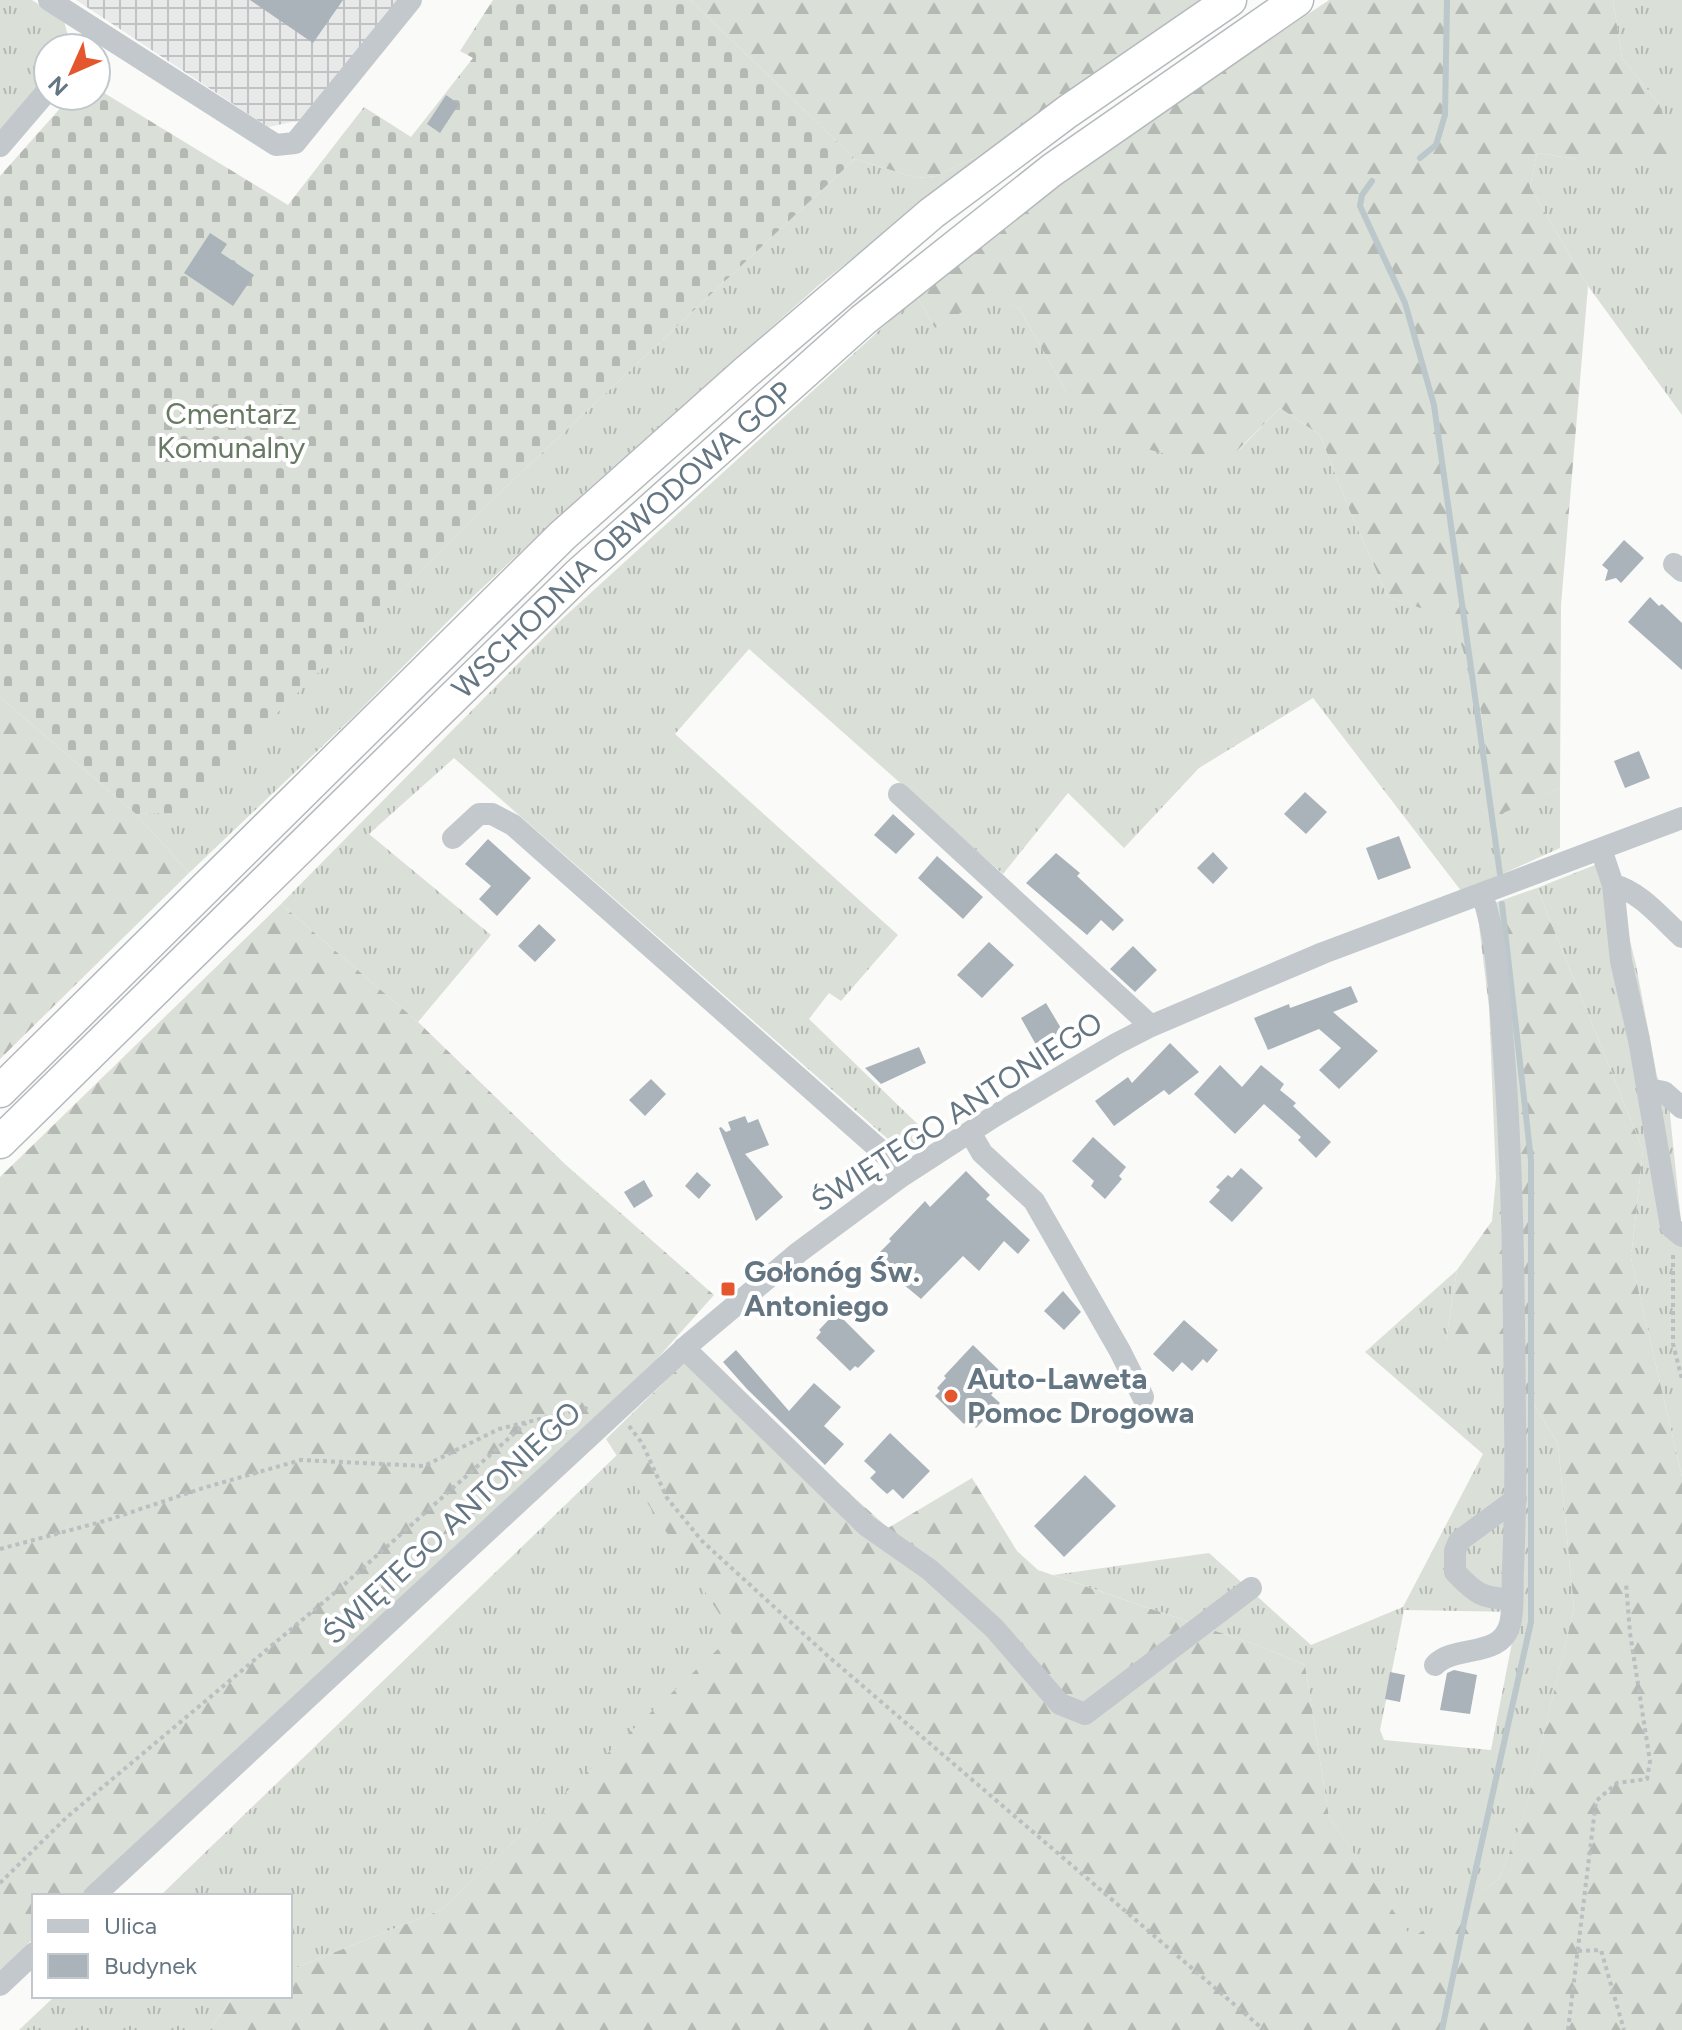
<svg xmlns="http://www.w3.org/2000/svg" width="1682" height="2030" viewBox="0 0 1682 2030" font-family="Figtree,sans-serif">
	<defs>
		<pattern id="industrial-grid" width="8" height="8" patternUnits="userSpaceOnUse" patternTransform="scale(2)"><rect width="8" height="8" fill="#e8e9e9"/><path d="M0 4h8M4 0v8" fill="none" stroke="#c0c1c2"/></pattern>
		<pattern id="grass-tufts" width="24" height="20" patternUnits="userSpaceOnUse" patternTransform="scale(2)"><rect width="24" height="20" fill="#dadfd7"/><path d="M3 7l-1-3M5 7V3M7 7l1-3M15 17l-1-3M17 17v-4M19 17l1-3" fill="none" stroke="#b4b9b4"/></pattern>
		<pattern id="forest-firs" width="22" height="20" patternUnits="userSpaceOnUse" patternTransform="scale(2)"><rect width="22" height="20" fill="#dadfd7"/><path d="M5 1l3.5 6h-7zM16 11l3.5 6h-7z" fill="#b4b9b4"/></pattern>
		<pattern id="cemetery-stones" width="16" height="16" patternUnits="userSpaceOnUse" patternTransform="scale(2)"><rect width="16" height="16" fill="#dadfd7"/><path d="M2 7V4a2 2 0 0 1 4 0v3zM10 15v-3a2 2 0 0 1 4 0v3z" fill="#b4b9b4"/></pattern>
	</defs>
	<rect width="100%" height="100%" fill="#fafaf8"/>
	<path fill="url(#industrial-grid)" d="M76,0H398L302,120L268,127Z"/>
	<path fill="url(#grass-tufts)" fill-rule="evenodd" d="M0,0H32L64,21L71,47L48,48V74L0,129Z
		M1613,0H1682V415L1588,286L1530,187L1537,153L1577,159L1659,104L1622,58Z
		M981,155L819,285L586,491L466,603L354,716L189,873L136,814L176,812L511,482L855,159L917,178L936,176Z
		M989,295L1019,308L1067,393L1239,450L1280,408L1320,435L1349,509L1388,597L1453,618L1480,703L1494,816L1560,788V848L1462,892L1313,698L1199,768L1124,848L1068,793L1003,874L749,649L675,734L898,935L841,1001L829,993L809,1019L932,1138L905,1154L454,758L369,834L491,935L418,1022L281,904L562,619L917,296L935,328Z
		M1610,859L1636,965L1657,1076L1669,1105L1682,1231V1477L1631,1258L1643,1150L1537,888Z
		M1457,1270L1446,1341L1510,1365L1558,1444L1574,1609L1524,1816L1499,1879L1412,1939L1329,1817L1305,1665L1265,1648L1053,1575L1209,1553L1311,1645L1403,1607L1483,1454L1365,1352ZM1404,1610L1518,1612L1491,1750L1384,1740L1380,1730Z
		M617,1455L734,1635L441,1910L290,1970V1896H160Z
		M55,1996H233L210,2030H19Z"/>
	<path fill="url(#forest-firs)" d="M690,0H1200L981,155L936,176L917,178L855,159Z
		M1329,0H1613L1622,58L1659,104L1676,157L1577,159L1537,153L1530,187L1588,286L1561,605L1560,788L1494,817L1480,703L1453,619L1388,597L1349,509L1320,435L1280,408L1238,450L1208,465L1143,448L1067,393L1019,308L989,296L935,328L917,296L1092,160Z
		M0,697L136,814L189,873L0,1059Z
		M1537,888L1643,1150L1631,1258L1682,1477V2030H210L233,1996H290V1970L441,1910L733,1635L606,1439L694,1353L888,1528L972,1478L1017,1551L1038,1570L1265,1648L1305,1665L1329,1817L1412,1938L1499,1879L1524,1815L1574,1609L1558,1444L1510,1365L1472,1367L1446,1341L1457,1270L1492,1221L1496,1178L1489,1007L1477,909Z
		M281,904L418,1022L566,1165L714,1295L656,1360L80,1896H34V1938L0,1970V1177Z"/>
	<path fill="url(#cemetery-stones)" d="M493,0H690L855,159L511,482L176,813L136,814L0,697V176L71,96H96V88L288,205L364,107L411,137L473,58L460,51Z"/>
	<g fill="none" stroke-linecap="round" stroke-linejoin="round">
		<path stroke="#bbc7cb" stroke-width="6" d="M1420,158L1436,145L1445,115L1447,0
			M1372,181L1362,195L1360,206L1405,303L1434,405L1500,874
			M1442,2030L1466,1913L1531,1622V1160L1502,904"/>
	</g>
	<path fill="#aab3b9" d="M250,0H343L313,43Z
		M446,95L459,104L440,133L427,124Z
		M210,233L227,244L221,253L254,275L233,306L184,273Z
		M1624,540L1644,558L1621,583L1616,578L1605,581L1608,570L1602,565Z
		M1650,597L1659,606L1662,604L1682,623V670L1628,622Z
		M1639,751L1650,778L1625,788L1614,761Z
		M1305,792L1327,812L1306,834L1284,814Z
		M893,814L915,834L896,854L874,835Z
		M1399,836L1411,868L1378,880L1366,848Z
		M488,839L531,878L497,916L479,899L491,886L465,864Z
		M1213,852L1228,868L1213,884L1197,868Z
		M1056,853L1080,873L1077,876L1124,920L1113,931L1101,920L1087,935L1026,883Z
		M937,856L983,897L963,919L918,878Z
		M539,924L556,940L535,962L518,946Z
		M989,942L1014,965L982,998L957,975Z
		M1133,946L1157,970L1135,992L1110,969Z
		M1351,986L1358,1002L1333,1012L1378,1051L1339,1089L1319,1070L1341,1048L1319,1029L1268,1050L1254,1018L1289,1004L1290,1008Z
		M1046,1003L1065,1035L1039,1050L1021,1018Z
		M1170,1043L1199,1072L1169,1095L1164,1090L1114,1126L1095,1101L1128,1077L1132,1083Z
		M919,1047L926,1063L881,1084L865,1068Z
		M1220,1065L1242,1087L1261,1065L1284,1084L1280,1090L1296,1103L1293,1106L1331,1142L1316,1158L1298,1140L1301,1137L1264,1104L1235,1134L1194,1094Z
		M651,1079L666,1094L645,1116L629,1100Z
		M745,1116L748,1123L758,1119L769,1145L745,1154L783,1197L756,1221L719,1128L721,1127L726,1132L731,1130L728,1122Z
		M1093,1137L1126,1167L1119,1176L1122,1179L1105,1199L1091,1186L1094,1181L1072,1161Z
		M1241,1168L1263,1188L1232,1222L1209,1202L1220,1190L1216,1187L1228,1175L1232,1178Z
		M966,1171L990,1195L986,1199L1030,1240L1018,1254L1004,1241L979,1271L963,1256L921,1299L873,1259L891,1241L889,1239L925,1201L930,1207Z
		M697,1172L711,1185L699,1199L685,1186Z
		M644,1180L653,1196L634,1208L624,1192Z
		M1063,1291L1081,1312L1064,1330L1044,1311Z
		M836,1312L875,1351L858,1368L855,1366L850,1371L816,1338L821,1332L819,1330Z
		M1184,1320L1218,1350L1207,1363L1203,1359L1192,1371L1182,1362L1173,1372L1153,1354Z
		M973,1345L1007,1378L991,1395L1000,1403L976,1428L968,1420L964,1424L935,1396L940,1391L937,1388L946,1378L944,1376Z
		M736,1350L789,1411L814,1383L841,1407L824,1426L844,1444L825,1465L747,1389L723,1362Z
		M890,1433L930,1471L903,1499L893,1489L887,1494L878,1486L870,1478L876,1472L864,1461Z
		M1085,1475L1116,1506L1064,1557L1034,1526Z
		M1454,1670L1477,1675L1470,1714L1440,1710L1447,1673Z
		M1390,1672L1405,1675L1400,1702L1385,1699Z"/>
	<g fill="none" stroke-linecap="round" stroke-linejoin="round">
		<g stroke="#b4b9bd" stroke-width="35">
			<g id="highway">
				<path d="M0,1091L562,536L745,373L932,213L1067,112L1230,0"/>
				<path id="s1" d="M0,1142L579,574L863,320L1052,170L1297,0"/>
			</g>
		</g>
		<path stroke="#bbbfc2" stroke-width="4" stroke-dasharray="4 4" stroke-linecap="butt" d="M1673,1255V1344L1682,1379
			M629,1426L642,1443L667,1498L702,1541L829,1657L1264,2030
			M0,1549L108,1520L203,1488L301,1460L424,1466L499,1429L585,1408L590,1410
			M0,1883L67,1817L338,1590L526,1423
			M1578,1951L1601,1950L1624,2030
			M1568,2030L1596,1801L1617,1783L1647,1779L1650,1761L1630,1633L1626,1583"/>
		<path stroke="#c3c8cc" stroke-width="22" d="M49,0L276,145L295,143L411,0
			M84,48L97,33
			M0,146L48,90
			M1674,564L1682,571
			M899,794L1151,1026
			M453,838L479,814H492L513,825L888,1157L902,1176
			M1601,849L1613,885L1621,961L1639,1040L1671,1227L1682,1236
			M1613,885C1640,891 1662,919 1682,937
			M1648,1089L1664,1092L1682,1108
			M970,1132L982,1153L1034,1201L1120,1351L1143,1397
			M684,1348L867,1526L930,1570L994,1628L1060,1704L1085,1714L1251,1588
			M1512,1599C1482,1599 1475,1593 1455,1572V1551L1459,1541L1516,1499
			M1435,1665C1455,1644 1501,1659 1510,1624C1514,1608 1512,1587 1513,1570C1515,1519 1516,1469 1515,1419C1514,1293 1513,1168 1503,1043C1499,994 1498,940 1482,894
			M94,1896L688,1345L799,1252L902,1176L993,1117L1116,1044L1151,1026L1323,953L1682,818
			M0,1985L34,1953"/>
		<use href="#highway" stroke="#fff" stroke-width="32"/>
	</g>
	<g fill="#e4572e" stroke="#fff" stroke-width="3">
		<rect x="720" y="1281" width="16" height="16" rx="4"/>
		<circle cx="951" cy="1396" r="8"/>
	</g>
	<g text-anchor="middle" stroke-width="8" stroke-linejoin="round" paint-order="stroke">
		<g font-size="30" fill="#687a64" stroke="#fff">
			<text x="231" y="424">Cmentarz<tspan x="231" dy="34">Komunalny</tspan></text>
		</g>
		<g font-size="30" fill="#657683" stroke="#fff">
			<text dy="10" stroke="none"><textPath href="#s1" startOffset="866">WSCHODNIA OBWODOWA GOP</textPath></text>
			<text transform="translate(957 1112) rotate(-33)" y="10">ŚWIĘTEGO ANTONIEGO</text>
			<text transform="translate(452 1523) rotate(-43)" y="10">ŚWIĘTEGO ANTONIEGO</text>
		</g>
		<g font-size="30" font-weight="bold" fill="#657683" stroke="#fff" text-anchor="start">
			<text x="744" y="1282">Gołonóg Św.<tspan x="744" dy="34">Antoniego</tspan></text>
			<text x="967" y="1389">Auto-Laweta<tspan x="967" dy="34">Pomoc Drogowa</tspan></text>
		</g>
	</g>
	<rect x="32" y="1894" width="260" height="104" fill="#ffffff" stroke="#c1c8cd" stroke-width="2"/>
	<rect x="48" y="1920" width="40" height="12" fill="#c3c8cc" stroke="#c1c8cd" stroke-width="2"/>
	<text x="104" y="1934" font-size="24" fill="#657683">Ulica</text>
	<rect x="48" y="1954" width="40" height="24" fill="#aab3b9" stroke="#c1c8cd" stroke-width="2"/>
	<text x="104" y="1974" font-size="24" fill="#657683">Budynek</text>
	<g transform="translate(72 72) rotate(225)"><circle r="38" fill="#ffffff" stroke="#c1c8cd" stroke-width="2"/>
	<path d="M0-6L14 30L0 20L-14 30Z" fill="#e4572e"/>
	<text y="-12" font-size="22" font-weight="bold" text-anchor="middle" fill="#657683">N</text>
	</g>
</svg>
